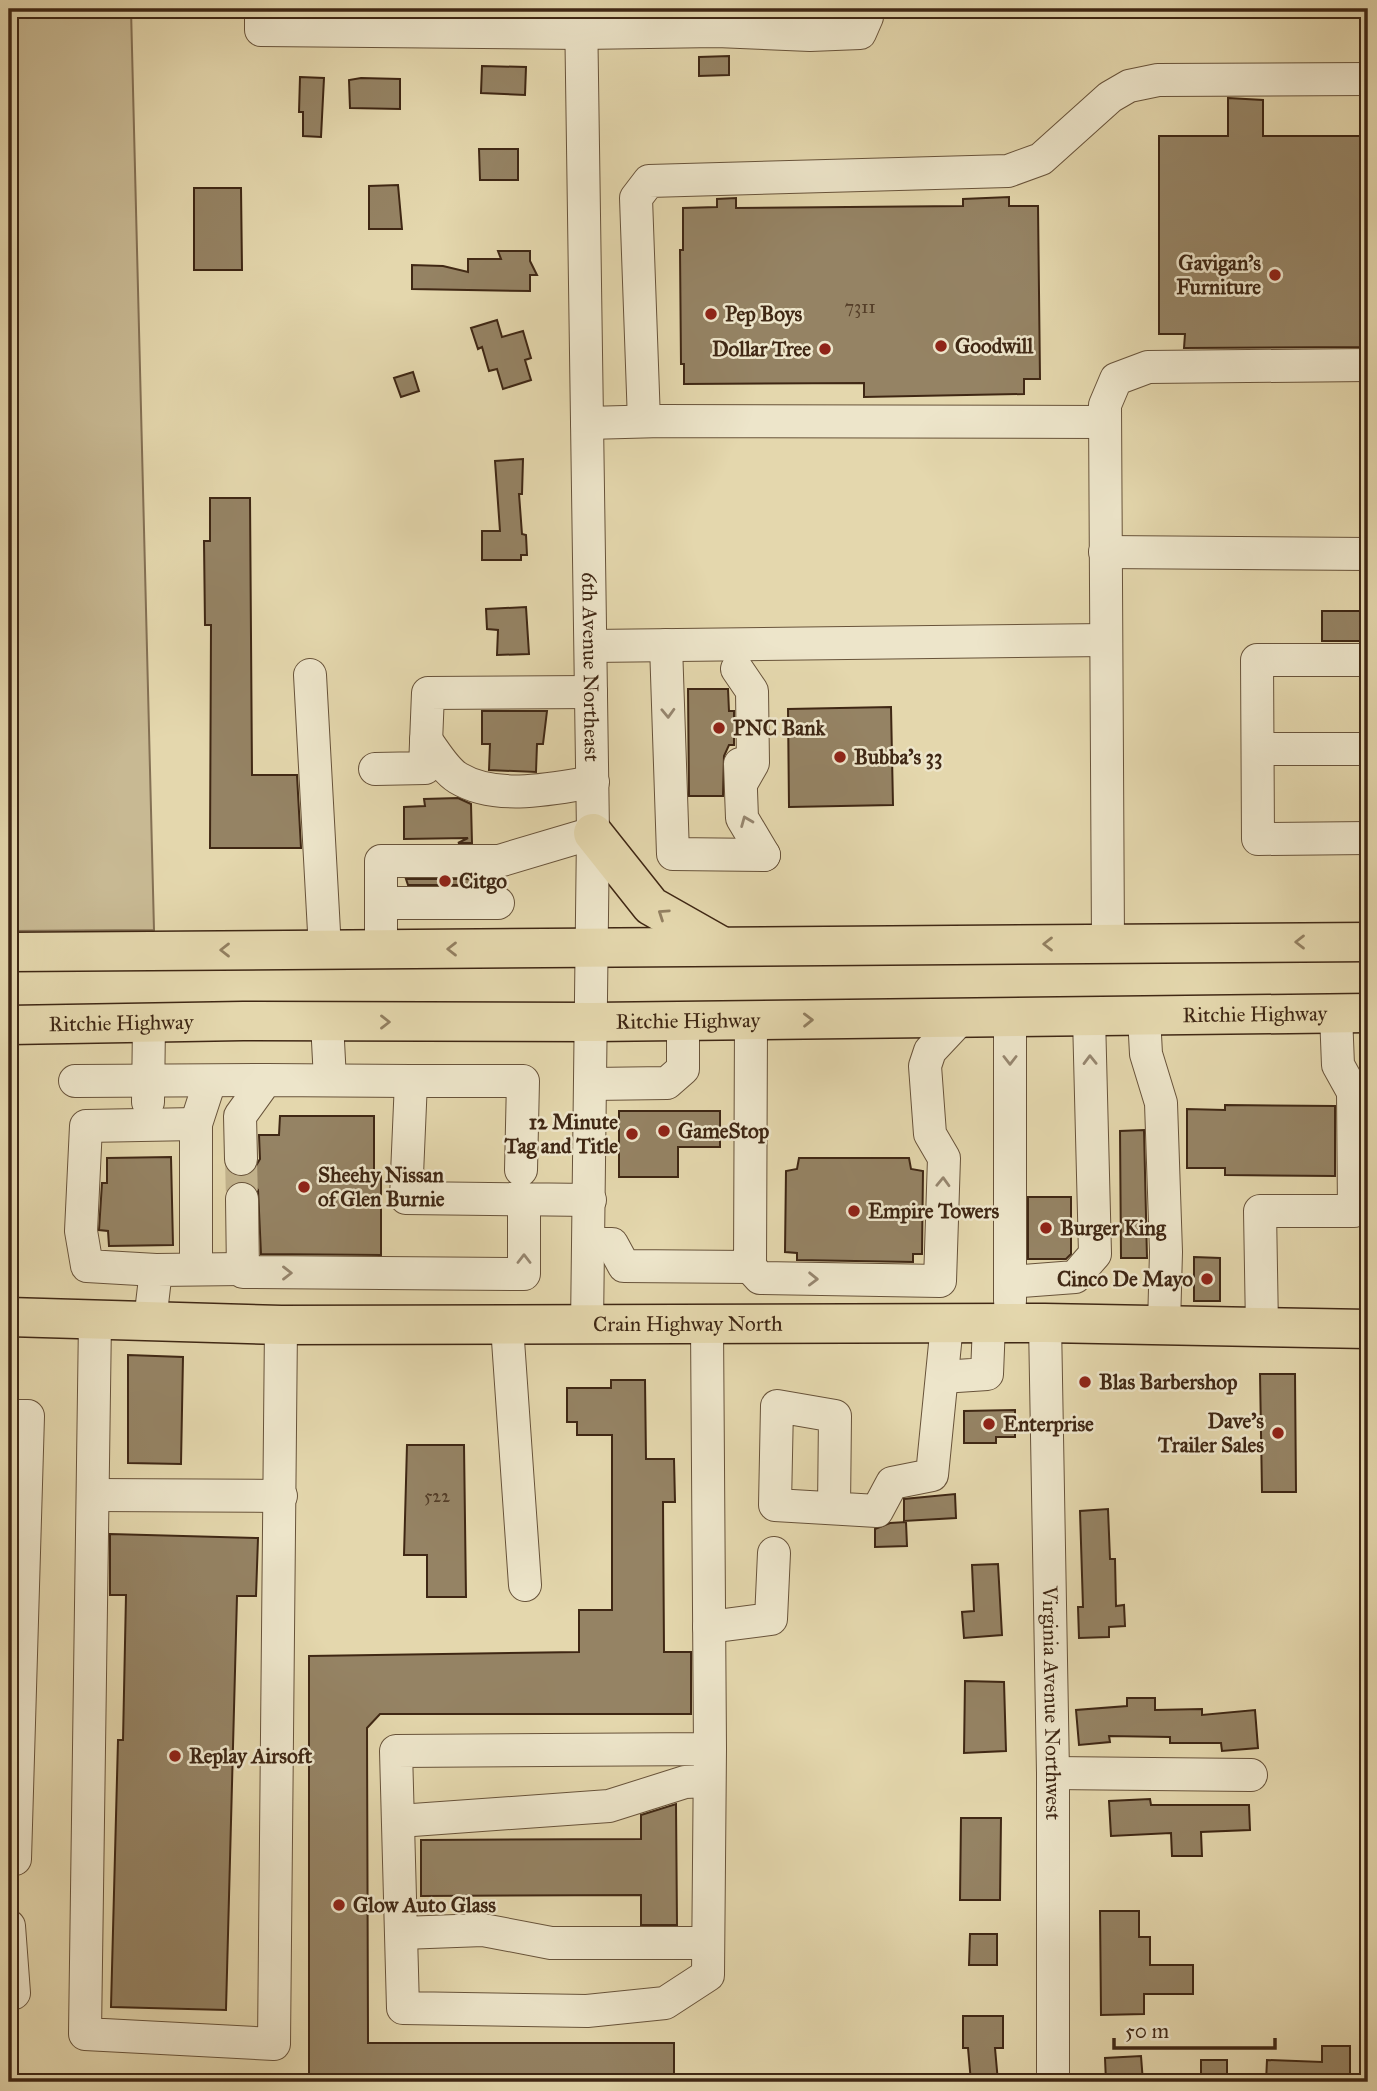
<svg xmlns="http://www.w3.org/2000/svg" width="1377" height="2091" viewBox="0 0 1377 2091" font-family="'IM FELL Great Primer',serif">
	<rect width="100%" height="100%" fill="#e4d7ad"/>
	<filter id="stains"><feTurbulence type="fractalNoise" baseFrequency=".00286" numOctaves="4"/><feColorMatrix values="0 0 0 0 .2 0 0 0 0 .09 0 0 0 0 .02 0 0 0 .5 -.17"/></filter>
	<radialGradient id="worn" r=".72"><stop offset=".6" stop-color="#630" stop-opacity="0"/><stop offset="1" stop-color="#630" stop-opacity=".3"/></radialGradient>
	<path fill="#c8b993" stroke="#847054" stroke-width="2" d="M9,9H131L154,930L9,931Z"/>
	<path fill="#958364" stroke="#3f2714" stroke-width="2" d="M729,56V75L699,76V57Z
		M482,66L526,67L525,95L481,93Z
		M300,77L324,78L321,137L303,136V112H299Z
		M361,78L400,79V109L350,108L349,80Z
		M1228,98L1263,100V136H1368V347L1184,348L1185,334H1159V136H1228Z
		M479,149H518V180H480Z
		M398,185L402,229H369V186Z
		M194,188H241L242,270H194Z
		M1009,197V206H1038L1040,379H1024V394L864,397V383L684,384V364H681L680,250H683V208L717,207V199L736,198V208L963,206V199Z
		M498,251H530V261L537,275H530V291L412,289V265L443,266L468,272V259H501Z
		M497,320L502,337L523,331L531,358L525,360L531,380L503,389L497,369L489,371L482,347L478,349L471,328Z
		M413,372L419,391L401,397L394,378Z
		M523,459L522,494H519L522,534L526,535L527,555H521V560H482V531H500L495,461Z
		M210,498H250L252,775H297L301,848H210L211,625H205L204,541H210Z
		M526,607L529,654L497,655L498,630L487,629L486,609Z
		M1322,611H1368V641H1322Z
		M688,689H728L729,711H734V745H729L724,756L723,796H689Z
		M891,707L893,805L789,807L788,709Z
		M482,711H547L543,744H537L536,772L489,770L490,744H482Z
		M458,798L471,804L472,843H458L468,838L404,839V807L425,806L424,799Z
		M406,879H489V885H408Z
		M1225,1105L1335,1106V1176L1225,1175V1168H1187V1109L1225,1110Z
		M619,1111H720V1147H678V1177H619Z
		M280,1116H374V1175H381V1255L261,1254L258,1190L252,1183L242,1181L227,1189V1170L241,1177L251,1174L260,1159L259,1135H279Z
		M1144,1130L1147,1258H1121L1120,1131Z
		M171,1157L173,1245L109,1246L108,1231L99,1230L102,1183H107V1158Z
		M799,1158H909L911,1169L923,1171L922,1254H913V1262L797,1260V1253L785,1252L786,1171L797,1169Z
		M1028,1197H1071V1254L1066,1259H1028Z
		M1194,1257L1220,1258V1301H1194Z
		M128,1355L183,1357L181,1464L128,1463Z
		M1260,1374H1295L1296,1492H1262Z
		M611,1380H645L646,1459H674L675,1502H663L664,1652H691V1714H380L367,1728L368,2043H674V2082H309V1656L579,1652V1610H612V1435H577V1422H567V1388H611Z
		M1015,1410V1437H996V1443H964V1411Z
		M407,1445H464L466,1597H427V1555H404Z
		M955,1494L956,1518L904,1521V1499Z
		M1108,1509L1110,1559H1115L1116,1606L1124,1605L1125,1626L1109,1627V1637L1079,1638L1078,1607H1083L1080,1511Z
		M906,1522L907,1546L875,1547V1529L890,1523Z
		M110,1534L258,1538L256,1596H237L226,2010L111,2007L118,1740H123L126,1595H110Z
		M998,1564L1002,1635L964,1638L962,1612L974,1611L972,1565Z
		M965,1681L1004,1682L1006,1751L964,1753Z
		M1127,1698H1155V1710L1202,1709V1715L1255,1710L1258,1748L1222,1751L1221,1743H1170V1737L1109,1736L1110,1742L1079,1745L1076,1710L1127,1706Z
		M1150,1799L1151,1805H1249L1250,1830L1201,1832L1202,1856H1172L1171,1833L1111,1836L1109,1801Z
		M676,1804L677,1925H641V1895L421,1896V1840L641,1839V1815Z
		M961,1818H1001L1000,1900H960Z
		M1100,1911H1139V1937H1150V1965H1193V1994H1144V2014L1101,2015Z
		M970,1934H997V1965H969Z
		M963,2016H1003V2048H995L998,2082H971L968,2048H963Z
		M1322,2046H1350V2082H1266L1267,2060L1322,2062Z
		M1141,2056L1143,2082H1106L1105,2058Z
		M1201,2060H1227V2082H1208V2076H1201Z"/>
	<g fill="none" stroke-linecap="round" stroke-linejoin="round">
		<path stroke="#c3b48e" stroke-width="32" stroke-dasharray="32 16" stroke-linecap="butt" d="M241,1159L242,1199"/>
		<g stroke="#68533a" stroke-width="34">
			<g id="minor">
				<path d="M261,9V30L581,33L717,31L810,35L860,33L867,17"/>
				<path id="s1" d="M581,9L593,833L587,1327"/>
				<path d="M644,421L636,198L649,181L1008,171L1041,159L1110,97L1129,86L1158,80L1368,79"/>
				<path d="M587,423L662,421L1105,422"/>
				<path d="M1105,552L1368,554"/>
				<path d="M666,645L673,854L764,855"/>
				<path d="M591,646L1106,640"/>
				<path d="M1368,660H1257L1258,839L1368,838"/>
				<path d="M737,669L752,691L753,763L741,784"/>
				<path d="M310,675L325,950"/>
				<path d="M426,740C435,752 445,770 458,778C496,801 552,789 593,782"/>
				<path d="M1258,749H1368"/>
				<path d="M740,764L742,818L764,855"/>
				<path d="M375,769L425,768L428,693L591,692"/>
				<path d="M381,903H498"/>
				<path d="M1108,943L1105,405L1116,379L1148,367L1368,365"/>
				<path d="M381,949V861H499L593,833"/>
				<path d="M1144,1016L1146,1054L1161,1103L1166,1252L1164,1325"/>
				<path d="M327,1022L330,1080"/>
				<path d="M75,1081L266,1080"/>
				<path d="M592,1084L667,1083L683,1069V1021"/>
				<path d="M148,1102L149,1023"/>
				<path d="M241,1159L240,1116L266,1080L411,1081"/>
				<path d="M521,1170L523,1081H411L406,1198L590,1200"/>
				<path d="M242,1199L243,1272L524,1274V1199"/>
				<path d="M589,1244H612L624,1266L750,1267L751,1021"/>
				<path d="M750,1267L760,1278L940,1281L944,1158L930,1134L925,1066L930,1051L961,1018"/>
				<path d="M196,1269V1124L210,1081"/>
				<path d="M156,1270L87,1266L81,1231L86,1126L196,1124"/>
				<path d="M1010,1282L1075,1277L1095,1254L1089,1017"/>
				<path d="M1010,1301V1018"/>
				<path d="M95,1320L85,2034L274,2044L281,1325"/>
				<path d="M150,1321L156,1270L243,1269"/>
				<path id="s2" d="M1045,1323L1053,1773V2082"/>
				<path d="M507,1326L525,1585"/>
				<path d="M707,1326L710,1749L708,1975L665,2003L587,2011L403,2008L396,1751L710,1749"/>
				<path d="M1262,1327L1260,1211H1354L1353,1092L1338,1065L1336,1014"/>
				<path d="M942,1377L987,1374L989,1324"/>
				<path d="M9,1416H28L15,1859H9"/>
				<path d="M93,1495L281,1496"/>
				<path d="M834,1508L835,1416L777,1406L775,1505L877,1511L892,1483L932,1475L947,1324"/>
				<path d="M709,1627L771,1619L774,1553"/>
				<path d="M1053,1773L1251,1775"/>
				<path d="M399,1821L609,1806L685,1782L709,1781"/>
				<path d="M9,1926L14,1993H9"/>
				<path d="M402,1933L483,1930L551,1943H708"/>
			</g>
		</g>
		<g stroke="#3f2714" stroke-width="41">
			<g id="major">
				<path d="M593,833L651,906L718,944"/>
				<path d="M9,952L1368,942"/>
				<path id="s3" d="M9,1025L243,1021L593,1022L1368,1013"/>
				<path id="s4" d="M9,1317L281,1325L1045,1323L1368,1329"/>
			</g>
		</g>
		<use href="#minor" stroke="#ede5ca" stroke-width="32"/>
		<use href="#major" stroke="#e4d7ad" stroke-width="38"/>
	</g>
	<defs><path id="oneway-chevron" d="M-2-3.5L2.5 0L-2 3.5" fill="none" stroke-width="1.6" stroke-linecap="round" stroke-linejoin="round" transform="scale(1.75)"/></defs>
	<g stroke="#96866f">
		<use href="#oneway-chevron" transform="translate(668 713) rotate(88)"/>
		<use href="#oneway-chevron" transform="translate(746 821) rotate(-112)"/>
		<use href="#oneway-chevron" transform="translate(1010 1060) rotate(90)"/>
		<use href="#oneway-chevron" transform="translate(1090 1060) rotate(-91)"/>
		<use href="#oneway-chevron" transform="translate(943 1182) rotate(-88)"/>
		<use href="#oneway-chevron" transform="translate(524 1259) rotate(-90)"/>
		<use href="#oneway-chevron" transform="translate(287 1273)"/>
		<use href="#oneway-chevron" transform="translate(813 1279) rotate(1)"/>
	</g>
	<g stroke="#927f60">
		<use href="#oneway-chevron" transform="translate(663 914) rotate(-146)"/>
		<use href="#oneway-chevron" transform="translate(1300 942) rotate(180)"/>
		<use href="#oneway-chevron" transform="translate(1048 944) rotate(180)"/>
		<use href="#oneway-chevron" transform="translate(452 949) rotate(180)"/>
		<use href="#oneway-chevron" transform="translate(225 950) rotate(180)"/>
		<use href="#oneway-chevron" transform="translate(808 1020) rotate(-1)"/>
		<use href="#oneway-chevron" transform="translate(385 1022)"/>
	</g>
	<g fill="#8f2418" stroke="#ede5ca" stroke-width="2.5">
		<circle cx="1275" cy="275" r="7"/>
		<circle cx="711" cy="314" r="7"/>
		<circle cx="941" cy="346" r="7"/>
		<circle cx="825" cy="349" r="7"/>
		<circle cx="719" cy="728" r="7"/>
		<circle cx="840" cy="757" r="7"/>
		<circle cx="445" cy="881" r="7"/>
		<circle cx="664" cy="1131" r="7"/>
		<circle cx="632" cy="1134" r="7"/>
		<circle cx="304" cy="1187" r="7"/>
		<circle cx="854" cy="1211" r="7"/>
		<circle cx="1046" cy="1228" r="7"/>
		<circle cx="1207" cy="1279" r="7"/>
		<circle cx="1085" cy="1382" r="7"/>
		<circle cx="989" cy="1424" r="7"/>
		<circle cx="1278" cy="1433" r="7"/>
		<circle cx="175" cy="1756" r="7"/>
		<circle cx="339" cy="1905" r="7"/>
	</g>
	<g text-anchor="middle" stroke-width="5" stroke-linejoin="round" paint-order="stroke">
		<g font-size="18" fill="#543e28">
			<text x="860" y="313">7311</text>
			<text x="437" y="1502">522</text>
		</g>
		<g font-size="21" font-weight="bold" fill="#3f2714" stroke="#ede5ca" text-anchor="start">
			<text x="1261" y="270" text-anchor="end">Gavigan's<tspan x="1261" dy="24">Furniture</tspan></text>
			<text x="725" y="321">Pep Boys</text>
			<text x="955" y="353">Goodwill</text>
			<text x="811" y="356" text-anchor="end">Dollar Tree</text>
			<text x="733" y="735">PNC Bank</text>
			<text x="854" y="764">Bubba's 33</text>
			<text x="459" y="888">Citgo</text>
			<text x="618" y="1129" text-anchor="end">12 Minute<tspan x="618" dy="24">Tag and Title</tspan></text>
			<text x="678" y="1138">GameStop</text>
			<text x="318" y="1182">Sheehy Nissan<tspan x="318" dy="24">of Glen Burnie</tspan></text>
			<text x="868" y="1218">Empire Towers</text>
			<text x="1060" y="1235">Burger King</text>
			<text x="1193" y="1286" text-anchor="end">Cinco De Mayo</text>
			<text x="1099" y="1389">Blas Barbershop</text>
			<text x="1264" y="1428" text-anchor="end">Dave's<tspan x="1264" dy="24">Trailer Sales</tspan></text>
			<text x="1003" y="1431">Enterprise</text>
			<text x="189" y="1763">Replay Airsoft</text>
			<text x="353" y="1912">Glow Auto Glass</text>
		</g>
		<g font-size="21" fill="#3f2714" stroke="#ede5ca">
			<text dy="7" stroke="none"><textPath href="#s1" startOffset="658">6th Avenue Northeast</textPath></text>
			<text dy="7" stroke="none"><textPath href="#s3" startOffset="1246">Ritchie Highway</textPath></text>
			<text dy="7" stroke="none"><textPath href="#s3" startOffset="679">Ritchie Highway</textPath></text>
			<text dy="7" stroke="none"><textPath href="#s3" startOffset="112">Ritchie Highway</textPath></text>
			<text dy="7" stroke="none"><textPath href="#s4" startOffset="679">Crain Highway North</textPath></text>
			<text dy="7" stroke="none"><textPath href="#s2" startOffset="380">Virginia Avenue Northwest</textPath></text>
		</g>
	</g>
	<rect width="1377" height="2091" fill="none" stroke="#e4d7ad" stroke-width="35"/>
	<rect x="10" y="10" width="1356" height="2070" fill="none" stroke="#3f2714" stroke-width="3.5"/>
	<rect x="18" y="18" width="1342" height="2056" fill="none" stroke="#3f2714" stroke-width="2"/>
	<path d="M1114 2038v10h161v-10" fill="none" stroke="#3f2714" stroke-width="3.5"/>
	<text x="1125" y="2038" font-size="21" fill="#3f2714" stroke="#ede5ca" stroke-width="5" paint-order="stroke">50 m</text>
	<rect width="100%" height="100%" filter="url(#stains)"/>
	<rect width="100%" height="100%" fill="url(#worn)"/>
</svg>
